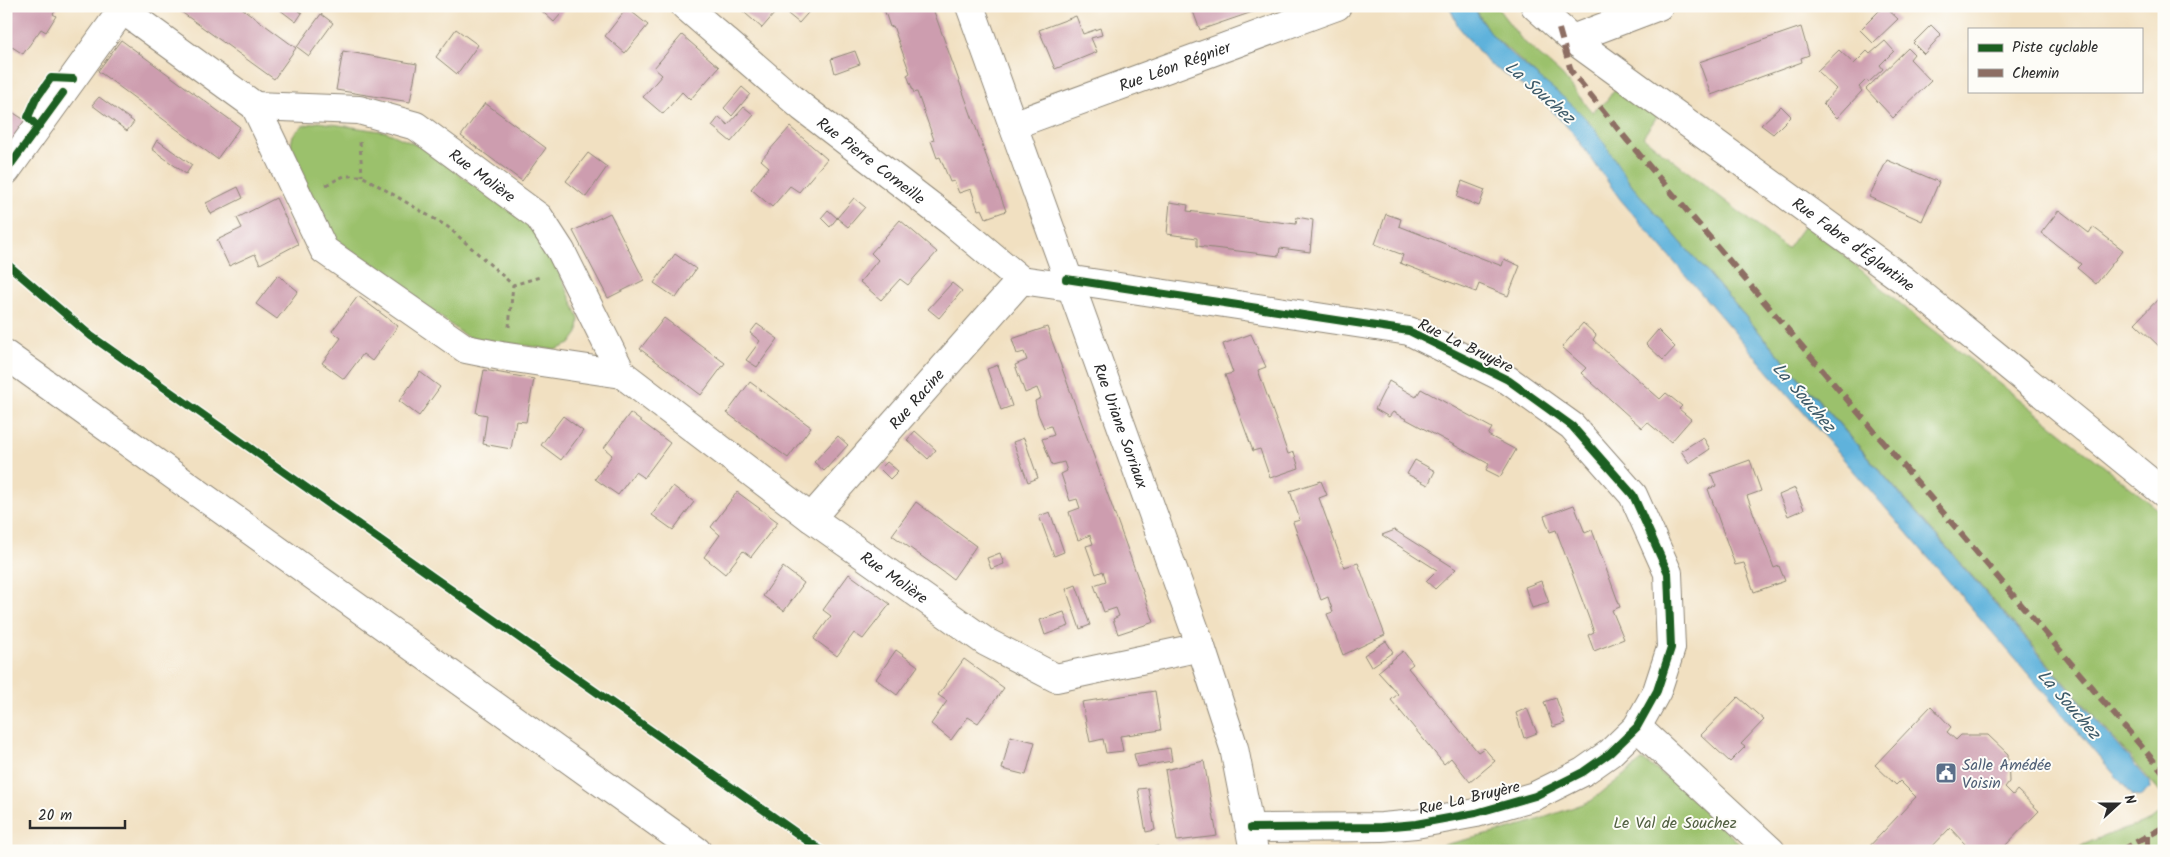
<svg xmlns="http://www.w3.org/2000/svg" width="2170" height="857" viewBox="0 0 2170 857" font-family="Kalam,sans-serif">
	<rect width="100%" height="100%" fill="#fdfcf7"/>
	<filter id="ink" filterUnits="userSpaceOnUse"><feTurbulence type="fractalNoise" baseFrequency=".02" numOctaves="2"/><feDisplacementMap in="SourceGraphic" scale="10" xChannelSelector="R" yChannelSelector="G"/><feConvolveMatrix kernelMatrix="1 2 1 2 8 2 1 2 1" color-interpolation-filters="sRGB"/></filter>
	<filter id="wash" filterUnits="userSpaceOnUse"><feTurbulence type="fractalNoise" baseFrequency=".0096" numOctaves="4" result="noise"/><feDisplacementMap in="SourceGraphic" scale="20" xChannelSelector="R" yChannelSelector="G"/><feGaussianBlur stdDeviation="1.12" result="paint"/><feColorMatrix in="noise" values="0 0 0 0 0 0 0 0 0 0 0 0 0 0 0 0 0 1.4 0 .05"/><feComposite in="paint" operator="in"/></filter>
	<g filter="url(#wash)">
		<rect width="100%" height="100%" fill="#f1e0c1"/>
		<path fill="#9bc16c" stroke="#63764c" d="M1474,6H1496L1522,40L1562,75L1592,112L1607,100L1617,86L1658,115L1643,137L1787,249L1806,223L1915,316L2164,514V796L1632,186L1587,121L1489,32Z
			M318,122L387,132L423,148L544,236L579,318L578,333L570,344L555,350L467,337L333,237L289,155L293,135L302,126Z
			M1643,760L1681,788L1747,851H1432L1431,848L1515,828L1591,801Z
			M2164,811V851H2069C2083,845 2096,839 2110,834C2128,827 2148,825 2164,811Z"/>
		<path fill="#5fb2db" stroke="#456e83" d="M1449,6H1474C1490,49 1555,84 1587,120C1604,140 1617,165 1632,186L2149,781L2150,788L2140,797L2133,796L1620,199L1573,133L1537,95L1489,64L1458,26Z"/>
		<g id="blocks">
			<path fill="#cd9daf" d="M9,6H59L53,14L56,16L46,32L41,29L23,54L6,43V11Z
				M173,6H239L296,48L274,79Z
				M275,6H292L302,13L296,22Z
				M536,6H568L554,22Z
				M737,6H779L780,7L762,28Z
				M795,6H814L799,23L788,14Z
				M886,6H932L1006,211L986,218L982,209L978,210L971,189L959,193L954,181L950,182L940,157L937,158L931,141L934,140L917,92L914,93L907,75L910,73L893,26L890,27L884,9L887,8Z
				M1191,6H1267V7L1200,30Z
				M1884,6L1898,19L1873,43L1860,30Z
				M627,8L648,25L625,53L605,36Z
				M321,14L333,23L309,56L297,47Z
				M1076,16L1083,34L1100,28L1102,35L1091,38L1097,52L1055,69L1039,30Z
				M1931,25L1941,35L1924,54L1913,43Z
				M1801,27L1809,55L1801,58L1802,62L1711,95L1699,62Z
				M456,29L478,45L457,74L436,57Z
				M682,35L719,67L690,100L682,92L663,114L643,97L662,75L654,68Z
				M121,40L240,127L217,159L98,71Z
				M1885,41L1894,51L1880,65L1883,69L1869,82L1866,80L1859,87L1862,91L1837,118L1823,104L1836,89L1817,71L1839,50L1854,64L1867,51L1870,54Z
				M1908,48L1914,54L1910,59L1931,81L1893,118L1866,89Z
				M343,51L417,64L410,102L336,90Z
				M855,51L860,64L835,73L831,59Z
				M742,87L750,94L732,116L724,108Z
				M99,97L134,122L127,131L92,105Z
				M485,103L546,148L522,181L461,136Z
				M1781,106L1791,116L1773,134L1761,125Z
				M744,107L754,115L731,142L712,126L719,117L728,125Z
				M6,108L31,124L18,144L6,137Z
				M790,127L827,159L799,192L790,186L772,207L751,189L769,167L761,160Z
				M157,140L192,165L186,174L152,149Z
				M588,153L607,167L586,197L566,181Z
				M1887,160L1939,182L1922,221L1869,197Z
				M1462,181L1485,190L1479,206L1457,197Z
				M238,187L243,198L211,214L206,203Z
				M276,198L298,244L260,264L255,254L229,266L217,240L242,228L237,218Z
				M854,198L865,207L848,227L837,218Z
				M1170,202L1188,205L1187,211L1296,224L1297,217L1313,220L1310,252L1280,248L1279,256L1197,246V238L1167,234Z
				M828,210L837,218L830,227L821,218Z
				M2059,210L2089,233L2093,227L2123,250L2096,284L2077,268L2081,264L2041,233Z
				M610,213L644,280L608,298L573,231Z
				M1386,214L1401,219L1399,226L1502,266L1504,259L1520,266L1508,296L1479,284L1476,292L1400,263L1403,255L1375,244Z
				M900,220L937,252L908,285L900,279L881,300L860,282L878,260L871,253Z
				M675,254L696,269L676,298L654,283Z
				M278,275L298,291L277,319L256,304Z
				M952,283L962,291L939,318L928,309Z
				M2163,294L2164,295V351L2135,323Z
				M358,296L398,326L372,361L363,354L344,379L322,363L341,338L332,331Z
				M664,318L725,363L701,395L640,349Z
				M1583,323L1596,335L1593,340L1660,399L1666,393L1682,406L1679,409L1691,419L1671,442L1647,422L1642,428L1581,373L1586,368L1562,347Z
				M757,324L778,339L757,367L746,360L760,341L750,333Z
				M1047,327L1154,622L1118,634L1113,619L1119,616L1116,608L1104,612L1094,585L1106,581L1103,571L1096,574L1086,546L1093,544L1090,535L1078,540L1073,526L1069,512L1080,508L1077,499L1070,501L1061,474L1067,471L1064,462L1052,465L1042,439L1054,435L1051,426L1044,428L1038,414L1035,401L1041,398L1037,388L1025,393L1015,365L1027,360L1024,352L1017,354L1012,339Z
				M1658,330L1675,347L1663,360L1646,344Z
				M1251,334L1266,367L1258,370L1288,454L1294,452L1299,468L1270,478L1260,449L1253,451L1225,375L1233,373L1223,344Z
				M998,365L1012,406L1001,410L987,369Z
				M484,370L534,379L526,422L516,421L511,449L483,444L487,415L476,413Z
				M420,372L440,387L419,416L399,401Z
				M1389,381L1416,397L1421,389L1492,428L1488,435L1516,450L1500,477L1486,470L1489,464L1393,412L1389,417L1375,409Z
				M750,382L811,427L788,458L727,413Z
				M630,413L670,443L644,478L635,472L618,495L595,479L612,455L604,448Z
				M563,416L583,431L561,460L541,445Z
				M915,431L936,450L928,459L907,440Z
				M838,436L848,445L824,471L814,462Z
				M1703,437L1710,449L1689,463L1681,451Z
				M1024,438L1038,478L1028,482L1013,442Z
				M1415,460L1435,471L1428,485L1407,474Z
				M1750,460L1761,491L1747,496L1774,568L1779,566L1785,581L1754,592L1744,563L1735,565L1708,489L1716,486L1711,474Z
				M887,462L898,471L890,479L880,469Z
				M1321,481L1327,495L1319,498L1344,567L1358,563L1385,635L1343,655L1327,614L1333,612L1328,597L1321,600L1293,522L1300,520L1290,491Z
				M673,486L694,502L673,530L652,515Z
				M1795,488L1804,509L1788,516L1779,495Z
				M737,492L778,522L751,557L743,551L725,574L704,557L720,535L711,527Z
				M916,502L976,546L953,579L892,535Z
				M1574,505L1585,533L1592,530L1620,607L1612,610L1624,639L1594,651L1588,635L1594,632L1556,530L1550,532L1544,516Z
				M1050,512L1064,552L1054,556L1039,516Z
				M1395,530L1396,531L1456,569L1435,589L1426,581L1437,570L1382,535Z
				M1000,553L1004,564L991,569L987,558Z
				M783,567L804,583L784,611L763,596Z
				M849,574L890,604L863,639L854,633L837,656L814,639L831,616L823,610Z
				M1541,581L1549,603L1532,608L1525,587Z
				M1076,585L1090,625L1080,629L1066,589Z
				M1064,612L1069,626L1045,635L1040,620Z
				M1386,641L1393,652L1371,667L1364,655Z
				M896,650L918,666L897,695L876,679Z
				M1403,651L1413,664L1408,668L1478,752L1484,748L1495,761L1470,782L1451,758L1444,764L1391,700L1398,694L1378,672Z
				M964,659L1004,688L978,723L968,717L951,740L931,724L947,701L938,695Z
				M1155,691L1161,730L1120,736L1123,751L1106,753L1103,739L1090,742L1082,702Z
				M1738,697L1764,720L1741,744L1745,747L1730,762L1701,735Z
				M1556,698L1565,723L1553,727L1544,702Z
				M1931,706L1951,727L1947,732L1956,740L1961,735H1988L2008,754L2009,782L2005,787L2013,795L2017,790L2039,811L2000,851H1964L1961,848L1965,844L1950,828L1928,851H1865L1916,797L1900,781L1896,785L1875,765Z
				M1527,708L1537,733L1524,738L1516,713Z
				M1010,736L1035,742L1026,775L1002,769Z
				M1170,748L1172,761L1137,767L1134,754Z
				M1204,761L1217,836L1177,841L1165,770Z
				M1148,788L1155,830L1146,832L1138,789Z
				M1158,846L1159,851H1138L1137,850Z"/>
		</g>
	</g>
	<g filter="url(#ink)">
		<use href="#blocks" fill-opacity="0" stroke="#8e8676" stroke-width="1"/>
		<g fill="none" stroke-linecap="round" stroke-linejoin="round">
			<g stroke="#8e8676" stroke-width="30">
				<g id="minor">
					<path id="s1" d="M685,6L802,107L953,223L1021,280L1070,287"/>
					<path id="s2" d="M970,6L1201,647L1234,748L1254,851"/>
					<path id="s3" d="M1535,6L1572,39L1905,281L2164,493"/>
					<path d="M123,10L255,106L324,250L466,349L501,356L622,374"/>
					<path d="M1572,39L1659,6"/>
					<path id="s4" d="M255,106L359,110L416,126L539,217L561,251L622,374L811,518L986,642L1056,678L1201,647"/>
					<path id="s5" d="M1013,125L1337,6"/>
					<path d="M6,171L125,6"/>
					<path d="M1066,279L1409,331L1508,380L1572,426L1633,495L1668,573L1671,648L1657,691L1637,727L1610,753L1583,772L1535,796L1476,813L1416,824L1382,827L1251,828"/>
					<path d="M6,355L697,851"/>
					<path id="s6" d="M811,518L1021,280"/>
					<path d="M1637,727L1771,851"/>
				</g>
			</g>
			<path stroke="#8e8676" stroke-width="3" stroke-dasharray="4 4" stroke-linecap="butt" d="M360,142L362,176
				M326,185L344,176H362L448,227L513,285L540,277
				M509,327L513,285"/>
			<use href="#minor" stroke="#fff" stroke-width="28"/>
			<path stroke="#8d6e63" stroke-width="6" stroke-dasharray="12 6" stroke-linecap="butt" d="M1559,29L1571,71L1627,140L2164,773
				M2148,836V851
				M2120,851L2164,827"/>
			<g stroke="#fdfcf7" stroke-width="11">
				<path id="cycleway" d="M38,127L28,117L36,99L51,78L73,79
					M6,171L63,93
					M6,263L91,336L822,851
					M1066,279L1409,331L1508,380L1572,426L1633,495L1668,573L1671,648L1657,691L1637,727L1610,753L1583,772L1535,796L1476,813L1416,824L1382,827L1251,828"/>
			</g>
			<use href="#cycleway" stroke="#1b5e20" stroke-width="8"/>
		</g>
	</g>
	<defs>
		<g id="civic-square" transform="scale(1.125)"><rect x="-9" y="-9" width="18" height="18" rx="4" fill="#5c6f8a" stroke="#fdfcf7"/><path d="M-.6-6.5H3V-4.5H.6V-3L4-1V1h2V6H-6V1h2V-1L-.6-3ZM-1.2 2.5V6h2.4V2.5Z" fill="#fff"/></g>
	</defs>
	<g fill-rule="evenodd">
		<use href="#civic-square" x="1946" y="773"/>
	</g>
	<g text-anchor="middle" stroke-width="4" stroke-linejoin="round" paint-order="stroke">
		<g font-size="16" fill="#2b2b2b" stroke="#fdfcf7">
			<text dy="6" stroke="none"><textPath href="#s5" startOffset="172">Rue Léon Régnier</textPath></text>
			<text dy="6" stroke="none"><textPath href="#s1" startOffset="242">Rue Pierre Corneille</textPath></text>
			<text dy="6" stroke="none"><textPath href="#s4" startOffset="246">Rue Molière</textPath></text>
			<text dy="6" stroke="none"><textPath href="#s3" startOffset="398">Rue Fabre d'Églantine</textPath></text>
			<text transform="translate(1466 345) rotate(26)" y="6">Rue La Bruyère</text>
			<text dy="6" stroke="none"><textPath href="#s6" startOffset="159">Rue Racine</textPath></text>
			<text dy="6" stroke="none"><textPath href="#s2" startOffset="446">Rue Uriane Sorriaux</textPath></text>
			<text dy="6" stroke="none"><textPath href="#s4" startOffset="834">Rue Molière</textPath></text>
			<text transform="translate(1469 797) rotate(-13)" y="6">Rue La Bruyère</text>
		</g>
		<g font-size="16" fill="#4e5e75" stroke="#fdfcf7" text-anchor="start">
			<text x="1962" y="770">Salle Amédée<tspan x="1962" dy="18">Voisin</tspan></text>
		</g>
		<g font-size="16" fill="#526042" stroke="#fdfcf7">
			<text x="1675" y="828">Le Val de Souchez</text>
		</g>
		<g font-size="18" font-style="italic" fill="#3d5a69" stroke="#fdfcf7">
			<text transform="translate(1540 92) rotate(41)" y="6">La Souchez</text>
			<text transform="translate(1804 397) rotate(49)" y="6">La Souchez</text>
			<text transform="translate(2069 704) rotate(49)" y="6">La Souchez</text>
		</g>
	</g>
	<rect width="2170" height="857" fill="none" stroke="#fdfcf7" stroke-width="25"/>
	<rect x="1968" y="28" width="175" height="65" fill="#fdfcf7" stroke="#a9a8a5"/>
	<rect x="1978" y="44" width="25" height="8" fill="#1b5e20" stroke="#a9a8a5"/>
	<text x="2012" y="52" font-size="15" fill="#2b2b2b">Piste cyclable</text>
	<rect x="1978" y="69" width="25" height="8" fill="#8d6e63" stroke="#a9a8a5"/>
	<text x="2012" y="78" font-size="15" fill="#2b2b2b">Chemin</text>
	<g transform="translate(2118 804) rotate(69)" stroke="#fdfcf7" stroke-width="4" paint-order="stroke">
	<path d="M0-4L9 19L0 12L-9 19Z" fill="#2b2b2b"/>
	<text y="-8" font-size="14" font-weight="bold" text-anchor="middle" fill="#2b2b2b">N</text>
	</g>
	<path d="M30 820v8h95v-8" fill="none" stroke="#2b2b2b" stroke-width="2.5"/>
	<text x="38" y="820" font-size="15" fill="#2b2b2b" stroke="#fdfcf7" stroke-width="4" paint-order="stroke">20 m</text>
</svg>
